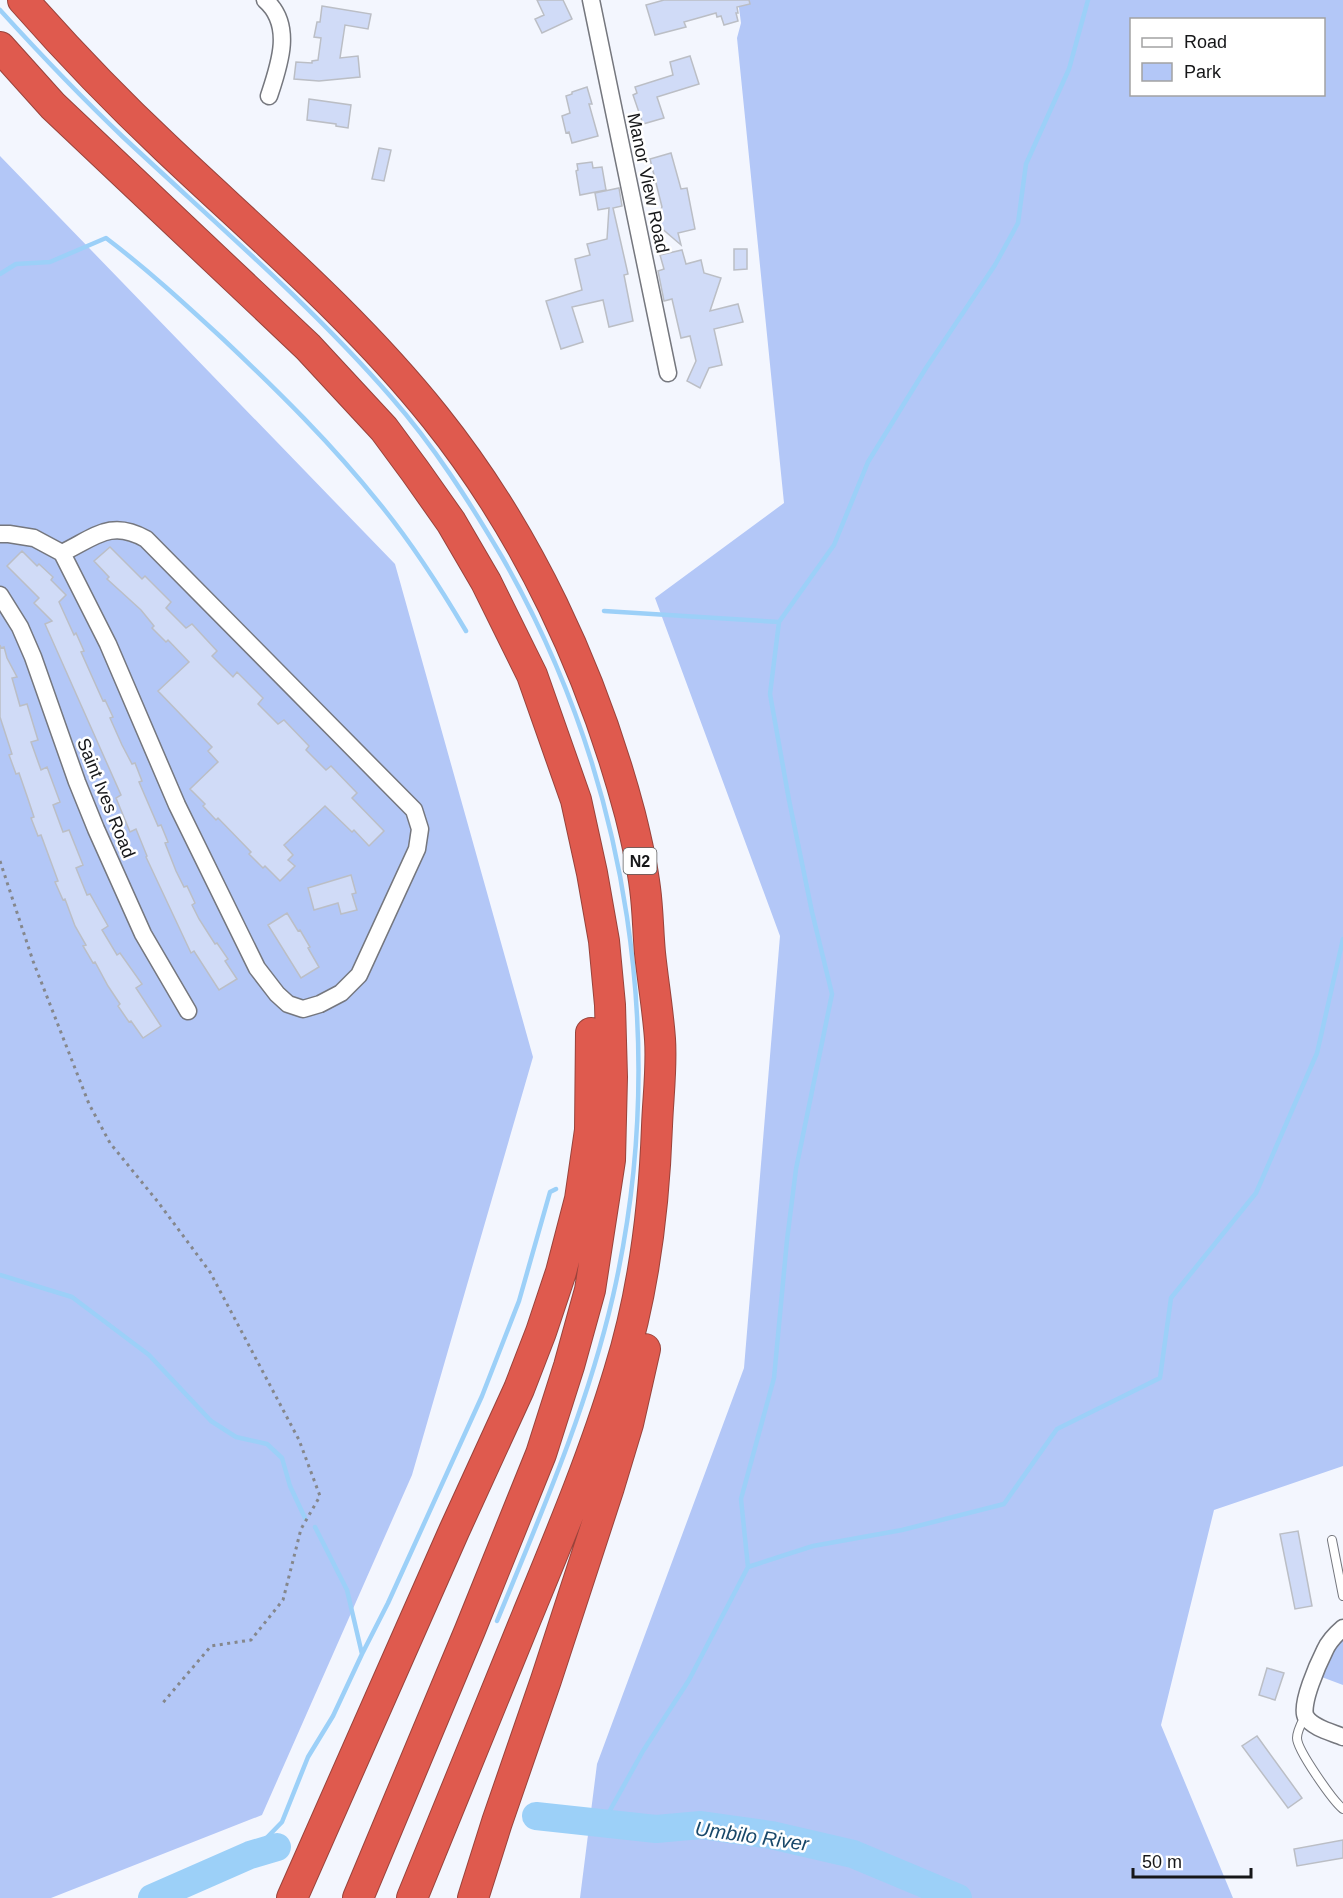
<svg xmlns="http://www.w3.org/2000/svg" width="1343" height="1898" viewBox="0 0 1343 1898" font-family="Helvetica,sans-serif">
	<rect width="100%" height="100%" fill="#f3f6fe"/>
	<path fill="#b3c7f7" fill-rule="evenodd" d="M738,0H1343V1466L1214,1510L1161,1725L1233,1898H580L597,1764L744,1368L780,936L655,598L784,503L737,38L741,23ZM1132,20H1324V94H1132Z
		M0,156L395,564L533,1057L412,1475L262,1815L51,1898H0Z
		M1343,1635V1685L1319,1676Z"/>
	<g fill="none" stroke-linecap="round" stroke-linejoin="round">
		<path stroke="#9cd0f8" stroke-width="4.5" d="M0,10C40,54 80,96 123,137C214,222 309,303 391,397C434,446 469,501 502,557C630,780 670,1046 613,1296C587,1409 541,1514 497,1621
			M0,274L16,264L50,262L106,238C147,269 185,304 223,339C278,391 332,444 379,503C412,543 440,587 466,631
			M604,611L779,622
			M0,1275L72,1297L149,1355L211,1421L236,1437L267,1444L282,1458L290,1486L305,1518
			M748,1567L813,1546L902,1530L1004,1504L1057,1429L1160,1378L1171,1298L1256,1193L1317,1053L1343,939
			M362,1654L388,1603L482,1396L519,1301L550,1192L556,1189
			M603,1823L643,1751L689,1680L748,1567L741,1499L774,1378L787,1240L796,1169L832,994L812,912L789,800L770,694L779,622L834,545L868,462L926,368L995,265L1018,223L1026,164L1069,69L1088,0
			M250,1855L282,1822L308,1757L333,1716L362,1654L347,1590L315,1527"/>
		<path stroke="#9cd0f8" stroke-width="28" d="M536,1816L656,1829L701,1825L771,1835L853,1854L958,1898
			M152,1898L250,1855L277,1847"/>
	</g>
	<path fill="#d0dbf7" stroke="#bbbec5" stroke-width="1.5" d="M537,0H563L572,19L542,33L535,19L544,15Z
		M664,0H749L750,4L737,7L738,13H736L738,21L724,25L721,16L717,17L716,13L684,22L686,27L655,35L646,5Z
		M322,6L371,14L368,29L345,25L340,58L358,56L360,77L319,81L294,79L296,62L312,63V61L318,60L321,38L314,37L317,22H320Z
		M690,56L699,84L657,97L664,118L643,124L633,95L637,93L635,87L673,75L670,62Z
		M587,87L592,104H589L598,136L572,143L569,132L566,133L562,116L570,113L566,96L572,94V92Z
		M309,99L351,105L348,128L336,126V124L307,120Z
		M379,148L391,150L384,181L372,179Z
		M671,153L681,189L687,188L695,229L678,233L681,245L659,226L657,221V216L662,207L650,159Z
		M592,162L593,168L602,167L606,190L580,195L576,171L578,170L577,164Z
		M619,188L622,206L613,208L628,274L624,275L633,321L609,327L603,300L572,307L583,342L561,349L546,301L582,290L575,259L590,255L587,244L607,239L609,208L598,210L595,193Z
		M734,249H747V269L734,270Z
		M682,250L686,264L701,260L704,273L721,278L710,311L738,304L743,322L714,329L722,365L709,368L700,388L687,381L696,361L690,336L681,338L672,299L664,301L658,271L664,269L660,255Z
		M110,547L142,579L145,576L171,602L166,608L186,628L192,624L217,651L212,656L233,677L237,672L263,698L258,704L278,724L284,720L309,746L306,750L326,770L331,766L357,793L352,798L384,831L369,846L354,830L352,832L325,806L284,845L293,855L288,860L295,866L280,881L265,866L263,868L249,854L251,852L218,818L216,820L203,806L205,804L190,789L218,762L208,751L212,747L158,691L189,662L168,640L166,642L152,628L154,626L141,610L107,579L109,577L94,561Z
		M22,551L37,566L39,564L53,577L51,580L66,595L59,602L74,635L76,633L84,651L81,652L103,701L105,700L113,717L110,718L122,745L132,764L135,763L142,781L139,782L158,826L161,825L168,842L165,843L176,871L184,887L187,886L195,903L192,905L199,919L215,944L217,943L228,959L225,961L237,979L219,990L194,951L191,953L146,857L147,856L136,829L130,832L116,798L121,795L45,624L52,621L34,603L39,598L7,566Z
		M0,645L1,648L4,647L7,658L17,677L12,678L20,706L27,704L38,740L31,742L41,770L47,767L60,802L53,805L63,832L69,830L83,865L76,868L87,895L90,894L108,926L102,930L117,955L120,953L142,984L136,988L161,1026L143,1038L131,1021L129,1022L118,1006L120,1004L108,986L95,962L93,963L83,946L86,945L75,926L65,899L63,900L55,882L58,881L41,835L38,836L31,818L34,817L27,796L19,773L16,774L9,755L12,754L0,717Z
		M351,875L356,893L352,894L357,910L341,914L338,903L314,910L308,888Z
		M287,913L298,931L300,930L310,947L308,948L319,967L301,978L268,925Z
		M1298,1531L1312,1606L1295,1609L1280,1534Z
		M1267,1668L1284,1673L1275,1700L1259,1695Z
		M1257,1736L1302,1798L1288,1808L1242,1746Z
		M1343,1840V1858L1297,1866L1294,1849Z"/>
	<g fill="none" stroke-linecap="round" stroke-linejoin="round">
		<g stroke="#75777e" stroke-width="10">
			<path id="lane" d="M1332,1540L1343,1596
				M1305,1716C1302,1722 1297,1731 1297,1738C1297,1750 1333,1801 1343,1809"/>
		</g>
		<g stroke="#75777e" stroke-width="19">
			<path id="street" d="M265,0C294,25 279,66 269,96
				M591,0L668,373
				M0,534H9L34,538L62,553L108,644L177,805L257,968L277,994L288,1004L303,1009L320,1004L341,993L359,975L417,849L420,829L414,810L146,539C111,519 95,537 62,553
				M0,595L20,627L33,657L77,782L96,829L143,934L188,1011
				M1343,1628C1336,1634 1329,1641 1325,1650C1319,1662 1299,1706 1306,1717C1313,1728 1331,1732 1343,1737"/>
		</g>
		<g stroke="#99433b" stroke-width="32">
			<path id="highway" d="M23,0C68,51 116,101 166,148C258,235 355,317 435,417C527,532 592,671 630,814C636,838 642,864 645,888C648,910 648,932 650,953C653,982 658,1011 660,1039C662,1068 658,1098 657,1126C654,1210 644,1292 619,1372C594,1455 560,1536 527,1616C489,1710 450,1804 412,1898
				M0,47L53,106L308,347L384,429L415,471L451,522L486,582L532,675L576,800L592,873L604,941L610,1005L612,1077L610,1160L590,1290L569,1366L541,1454L470,1630L358,1898
				M292,1898L454,1531L519,1389L541,1332L561,1272L580,1199L590,1130L591,1033
				M473,1898L497,1822L546,1680L609,1487L628,1424L645,1349"/>
		</g>
		<path stroke="#85878c" stroke-width="3" stroke-dasharray="3 4.5" stroke-linecap="butt" d="M0,861L33,961L89,1104L110,1143L158,1202L210,1272L299,1440L320,1496L301,1529L283,1600L251,1640L211,1646L161,1705"/>
		<use href="#lane" stroke="#fff" stroke-width="8"/>
		<use href="#street" stroke="#fff" stroke-width="16"/>
		<use href="#highway" stroke="#df5a4e" stroke-width="30"/>
	</g>
	<g text-anchor="middle" stroke-width="5" stroke-linejoin="round" paint-order="stroke">
		<rect fill="#fff" stroke="#5c5d5e" stroke-width="1.5" x="623.5" y="848" width="33" height="26" rx="4.5"/>
		<g font-size="16" font-weight="bold" fill="#161719">
			<text x="640" y="867">N2</text>
		</g>
		<g font-size="18" fill="#161719" stroke="#fff">
			<text transform="translate(648 183) rotate(78)" y="6">Manor View Road</text>
			<text transform="translate(106 798) rotate(68)" y="6">Saint Ives Road</text>
		</g>
		<g font-size="20" font-style="italic" fill="#18486a" stroke="#fff">
			<text transform="translate(752 1836) rotate(8)" y="7">Umbilo River</text>
		</g>
	</g>
	<rect x="1130" y="18" width="195" height="78" fill="#ffffff" stroke="#a2a2a3" stroke-width="1.5"/>
	<rect x="1142" y="38" width="30" height="9" fill="#ffffff" stroke="#a2a2a3" stroke-width="1.5"/>
	<text x="1184" y="48" font-size="18" fill="#161719">Road</text>
	<rect x="1142" y="63" width="30" height="18" fill="#b3c7f7" stroke="#a2a2a3" stroke-width="1.5"/>
	<text x="1184" y="78" font-size="18" fill="#161719">Park</text>
	<path d="M1133 1868v9h118v-9" fill="none" stroke="#161719" stroke-width="3"/>
	<text x="1142" y="1868" font-size="18" fill="#161719" stroke="#ffffff" stroke-width="4.5" paint-order="stroke">50 m</text>
</svg>
